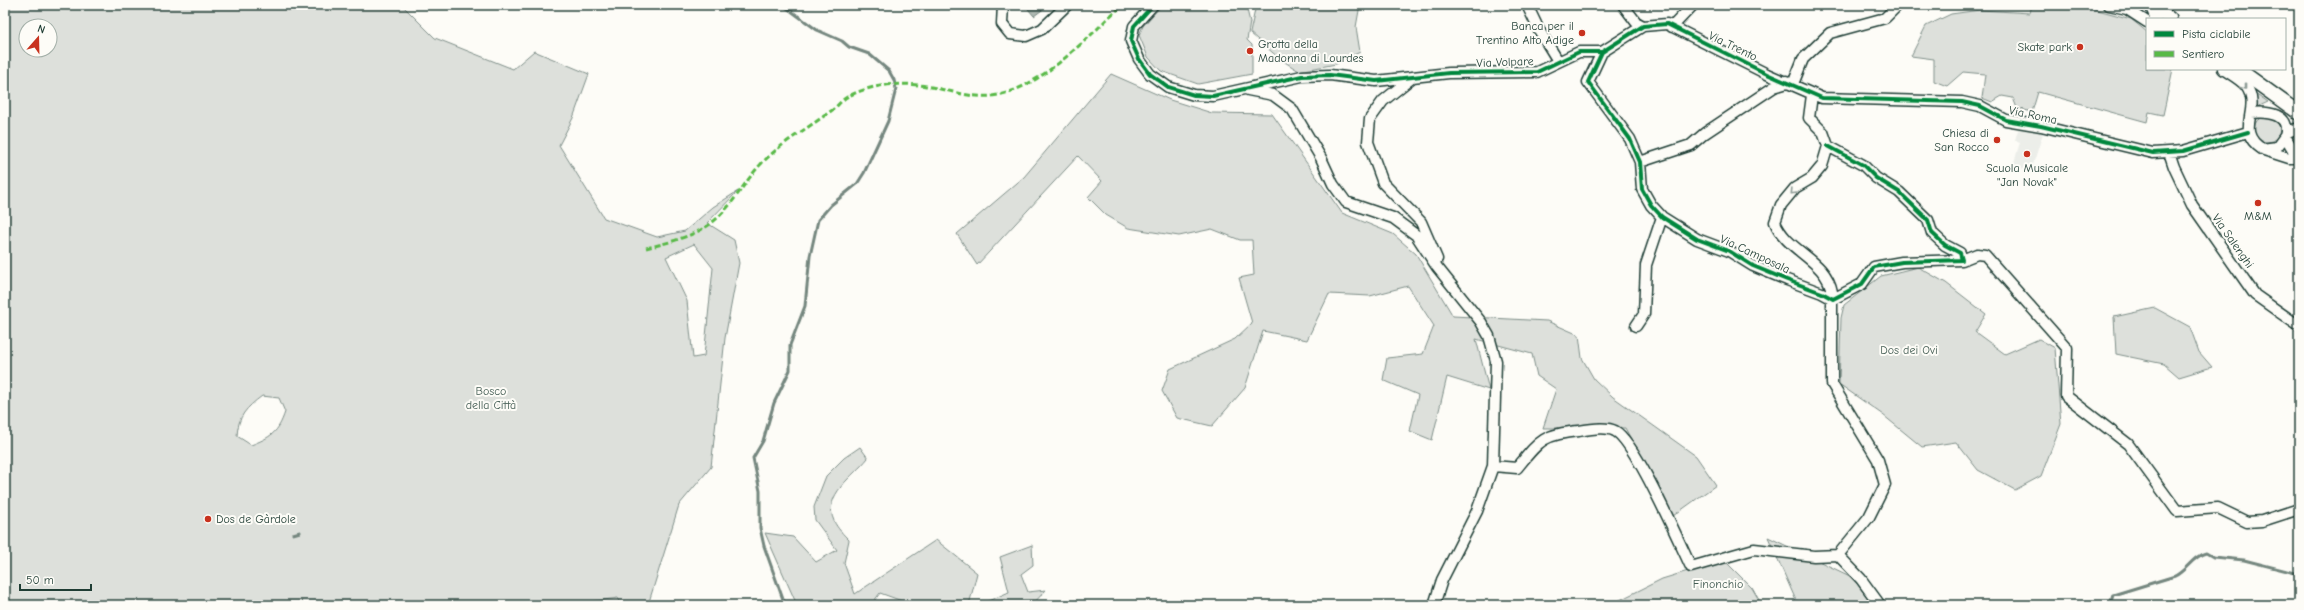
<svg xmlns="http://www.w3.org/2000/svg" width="2304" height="610" viewBox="0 0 2304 610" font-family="'Comic Neue',sans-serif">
	<rect width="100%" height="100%" fill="#fdfcf7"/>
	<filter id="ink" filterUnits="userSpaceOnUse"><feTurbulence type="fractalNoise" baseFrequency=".025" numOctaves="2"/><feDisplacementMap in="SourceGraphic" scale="8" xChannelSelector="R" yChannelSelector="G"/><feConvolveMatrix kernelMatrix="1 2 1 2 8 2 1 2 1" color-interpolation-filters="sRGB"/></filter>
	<g filter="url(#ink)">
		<path fill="#eceee9" d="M2021,120L2045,127L2031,171L2013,166L2020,142L2015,140Z"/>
		<path fill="#dde0db" stroke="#7e8e88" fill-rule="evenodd" d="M5,5H402L435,38L513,69L534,51L589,74L573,118L559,145L604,218L657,237L685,231L713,207L738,191L707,223L734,240L739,263L725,338L711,467L679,505L648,605H622L618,598L568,605H5ZM26,26H50V50H26ZM694,244L713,268L704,356L693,358L687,301L666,257ZM262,396L279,398L285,412C278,433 271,437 251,445L237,436C238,416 246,408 262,396Z
			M1162,5L1246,6L1250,22L1247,40L1252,45V74L1198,84L1161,71L1148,57L1139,35L1143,26Z
			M1256,5H1360L1356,27L1360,52L1336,64L1299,71L1280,59L1250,33Z
			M2032,5H2079L2131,19L2147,32V69H2173L2163,115L2149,112L2147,122L2038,92L2032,112L2017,108L2013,98L2002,96L1992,102L1982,98L1985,74L1963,72L1947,86L1934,81V59L1911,56L1926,26L1951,14L1980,10L2030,13Z
			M1111,74L1170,100L1212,113L1272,114L1342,213L1393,234L1416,254L1453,316L1547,321L1579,335L1582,358L1594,379L1613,397L1696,456L1716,485L1673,516L1625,428H1543L1556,389L1537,376L1532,354L1476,339L1489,390L1447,377L1432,440L1410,431L1418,395L1383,380L1387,358L1423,354L1434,326L1408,286L1370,296L1329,294L1307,340L1263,331L1245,388L1212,426L1177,418L1162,391L1170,369L1235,339L1252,323L1239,278L1254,275L1252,240H1240L1212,229L1179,236L1128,228L1106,215L1088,197L1102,181L1078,156L977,265L957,234L1024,177Z
			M2251,90L2268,102L2255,108Z
			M2254 129a13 13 0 1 1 26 0a13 13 0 1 1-26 0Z
			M2299,131V150C2293,145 2293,141 2294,133Z
			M1918,267L1946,283L1986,314L1975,332L2005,354L2039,339L2055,348L2061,424L2041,476L2015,490L1978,470L1956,442L1922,447L1883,415L1839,384L1841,318L1844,305L1881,276Z
			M2155,308L2190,327L2199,352L2212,367L2179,377L2164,364L2116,354L2114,317Z
			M860,447L868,458C854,476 822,495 834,521C837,528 844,535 849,540L844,563L855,594L936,540L977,573L969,605H913L880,593L871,605H797L765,533L793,537L816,562L837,550L815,520L814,507L826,476L844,458Z
			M1768,537L1852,577L1873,605H1798Z
			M1032,545L1033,565L1021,574L1028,592L1046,590L1032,605H979L1009,592L1000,557Z
			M1724,560L1752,588L1762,605H1610L1662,579Z"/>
		<path fill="#aeb8b1" stroke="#75877f" d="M1034,5H1049L1034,16L1028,9Z"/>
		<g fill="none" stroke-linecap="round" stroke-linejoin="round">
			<path stroke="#75877f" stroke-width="3" d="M783,5L817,30L842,41L849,47L869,54L889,71L894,80L896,89L888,121L864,173L857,184L831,205L818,220L810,256L805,306L790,345V370L774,403L763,441L753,458L760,491V528L764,546L785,605
				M293,534L300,532
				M2110,605L2113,595L2175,576C2187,570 2193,556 2206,553L2213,557L2244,560L2299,574"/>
			<g stroke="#1f3d34" stroke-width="13">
				<path id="minor" d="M1003,5L1002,24L1010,34L1026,36L1042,29L1067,5
					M1153,5L1134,26L1131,41L1139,59L1150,74L1168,87L1194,95L1213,96L1302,76L1330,75L1376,81L1449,73L1537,72L1579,52H1602L1643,26L1667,24L1767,74L1822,98L1962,102L1980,106L2006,120L2041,126L2153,153L2183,151L2248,132
					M1527,5L1539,30L1558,61
					M1623,5L1636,22L1643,26
					M2109,5L2127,9L2147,22
					M2150,5L2156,19
					M1672,27L1693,5
					M1602,52L1588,82L1630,139L1640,162L1642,189L1651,205L1662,217L1697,239L1729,251L1753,266L1787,280L1822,293L1833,299L1862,284L1874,267L1902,262L1962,260L1960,253L1945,245L1932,233L1928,220L1899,192L1876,178L1863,165L1828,146
					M2223,69C2230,74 2240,79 2246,86C2263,110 2233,130 2262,149L2277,147L2285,136C2292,114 2267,111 2251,113
					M1413,77L1383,101L1370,119L1368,142L1383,183L1421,222L1437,259
					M1793,84L1803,59L1830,33L1885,18L1898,5
					M1248,90L1273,95L1292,109L1321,158L1333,184L1346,202L1393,218L1416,235L1437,267L1481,322L1489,336L1496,361L1493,466L1477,511L1442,580L1434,605
					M1812,95L1809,118L1823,132L1828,146L1822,166L1812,178L1795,188L1781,205L1775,222C1787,252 1826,259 1832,292V384L1878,460L1885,485L1869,517L1838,555L1861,579L1880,605
					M2287,132L2299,128
					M2285,136L2297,157
					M2264,150L2289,158H2299
					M2169,152L2174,167L2192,205L2255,295L2299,326
					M1640,162L1691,145L1705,133L1774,87L1784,84L1786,81
					M1962,260L1977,254L1985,255L2067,348L2066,396L2128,444L2177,511L2218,508L2247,522L2262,521L2299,509
					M1636,326L1644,314L1646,265L1662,217
					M1493,466L1517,468C1539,441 1543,434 1579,431C1589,429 1606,426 1615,431C1635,441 1679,542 1691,567L1754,549L1814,556L1838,555"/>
			</g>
			<g stroke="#1f3d34" stroke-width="16">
				<path id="major" d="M2151,5L2170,19
					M2238,69L2299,113"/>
			</g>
			<use href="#minor" stroke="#fdfcf7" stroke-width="10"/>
			<use href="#major" stroke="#fdfcf7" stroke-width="13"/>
			<path stroke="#58b947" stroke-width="3" stroke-dasharray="6 3" stroke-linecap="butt" d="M646,248C667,243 692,237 710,224C732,208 743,183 761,164C782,142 807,129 831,111C837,107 842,99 849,96C872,84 901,82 926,86C950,90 973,100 998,95C1033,88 1067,57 1093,33C1103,24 1113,11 1125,5"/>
			<g stroke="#fdfcf7" stroke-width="6">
				<path id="cycleway" d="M1153,5L1134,26L1131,41L1139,59L1150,74L1168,87L1194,95L1213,96L1302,76L1330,75L1376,81L1449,73L1537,72L1579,52H1602L1643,26L1667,24L1767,74L1822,98L1962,102L1980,106L2006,120L2041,126L2153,153L2183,151L2248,132
					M1602,52L1588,82L1630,139L1640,162L1642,189L1651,205L1662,217L1697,239L1729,251L1753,266L1787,280L1822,293L1833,299L1862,284L1874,267L1902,262L1962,260L1960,253L1945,245L1932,233L1928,220L1899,192L1876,178L1863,165L1828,146"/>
			</g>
			<use href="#cycleway" stroke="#00873e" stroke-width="4"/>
		</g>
		<defs><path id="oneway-chevron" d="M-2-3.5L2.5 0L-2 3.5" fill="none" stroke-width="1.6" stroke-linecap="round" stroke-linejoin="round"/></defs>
		<g stroke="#8e9c96">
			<use href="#oneway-chevron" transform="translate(2244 87) rotate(52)"/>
			<use href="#oneway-chevron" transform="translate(1793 192) rotate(134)"/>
		</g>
	</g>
	<g fill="#c8321e" stroke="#fdfcf7" stroke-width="1.5">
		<circle cx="1582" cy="33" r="4"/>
		<circle cx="2080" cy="47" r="4"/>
		<circle cx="1250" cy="51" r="4"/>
		<circle cx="1997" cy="140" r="4"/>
		<circle cx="2027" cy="154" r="4"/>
		<circle cx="2258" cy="203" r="4"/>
		<circle cx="208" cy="519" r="4"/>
	</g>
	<g text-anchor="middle" stroke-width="4" stroke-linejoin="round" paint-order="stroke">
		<g font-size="12" fill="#1f3d34" stroke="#fdfcf7" text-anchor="end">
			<text x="1574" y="30">Banca per il<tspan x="1574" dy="14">Trentino Alto Adige</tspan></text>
			<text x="1258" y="48" text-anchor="start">Grotta della<tspan x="1258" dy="14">Madonna di Lourdes</tspan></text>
			<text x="2072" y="51">Skate park</text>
			<text x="1989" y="137">Chiesa di<tspan x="1989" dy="14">San Rocco</tspan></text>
			<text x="2027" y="172" text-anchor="middle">Scuola Musicale<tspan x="2027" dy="14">"Jan Novak"</tspan></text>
			<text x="2258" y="220" text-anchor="middle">M&amp;M</text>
			<text x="216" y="523" text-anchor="start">Dos de Gàrdole</text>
		</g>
		<g font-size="12" fill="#1f3d34" stroke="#fdfcf7">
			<text transform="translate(1733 46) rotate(26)" y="4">Via Trento</text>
			<text transform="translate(1505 62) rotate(-2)" y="4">Via Volpare</text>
			<text transform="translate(2033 115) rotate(12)" y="4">Via Roma</text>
			<text transform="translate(2233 241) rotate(55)" y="4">Via Salenghi</text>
			<text transform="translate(1755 254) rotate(25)" y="4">Via Camposala</text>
		</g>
		<g font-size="12" fill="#455e55" stroke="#fdfcf7">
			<text x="1909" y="354">Dos dei Ovi</text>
			<text x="491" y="395">Bosco<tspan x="491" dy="14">della Città</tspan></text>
			<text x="1718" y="588">Finonchio</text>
		</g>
	</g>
	<rect width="2304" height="610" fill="none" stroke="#fdfcf7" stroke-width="20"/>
	<rect x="10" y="10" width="2284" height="590" fill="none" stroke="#1f3d34" stroke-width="1.5" filter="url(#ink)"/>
	<rect x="2146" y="18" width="140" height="52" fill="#fdfcf7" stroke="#a4b0a9"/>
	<rect x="2154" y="31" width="20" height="6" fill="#00873e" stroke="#a4b0a9"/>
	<text x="2182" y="38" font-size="12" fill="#1f3d34">Pista ciclabile</text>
	<rect x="2154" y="51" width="20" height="6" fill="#58b947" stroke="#a4b0a9"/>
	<text x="2182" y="58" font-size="12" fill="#1f3d34">Sentiero</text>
	<g transform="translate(38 38) rotate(20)"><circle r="19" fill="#fdfcf7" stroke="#a4b0a9"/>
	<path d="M0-3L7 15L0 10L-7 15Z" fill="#c8321e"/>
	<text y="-6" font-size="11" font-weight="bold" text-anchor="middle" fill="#1f3d34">N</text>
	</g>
	<path d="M20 584v6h71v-6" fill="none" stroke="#1f3d34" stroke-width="2"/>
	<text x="26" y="584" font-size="12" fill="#1f3d34" stroke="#fdfcf7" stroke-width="3" paint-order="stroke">50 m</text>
</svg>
